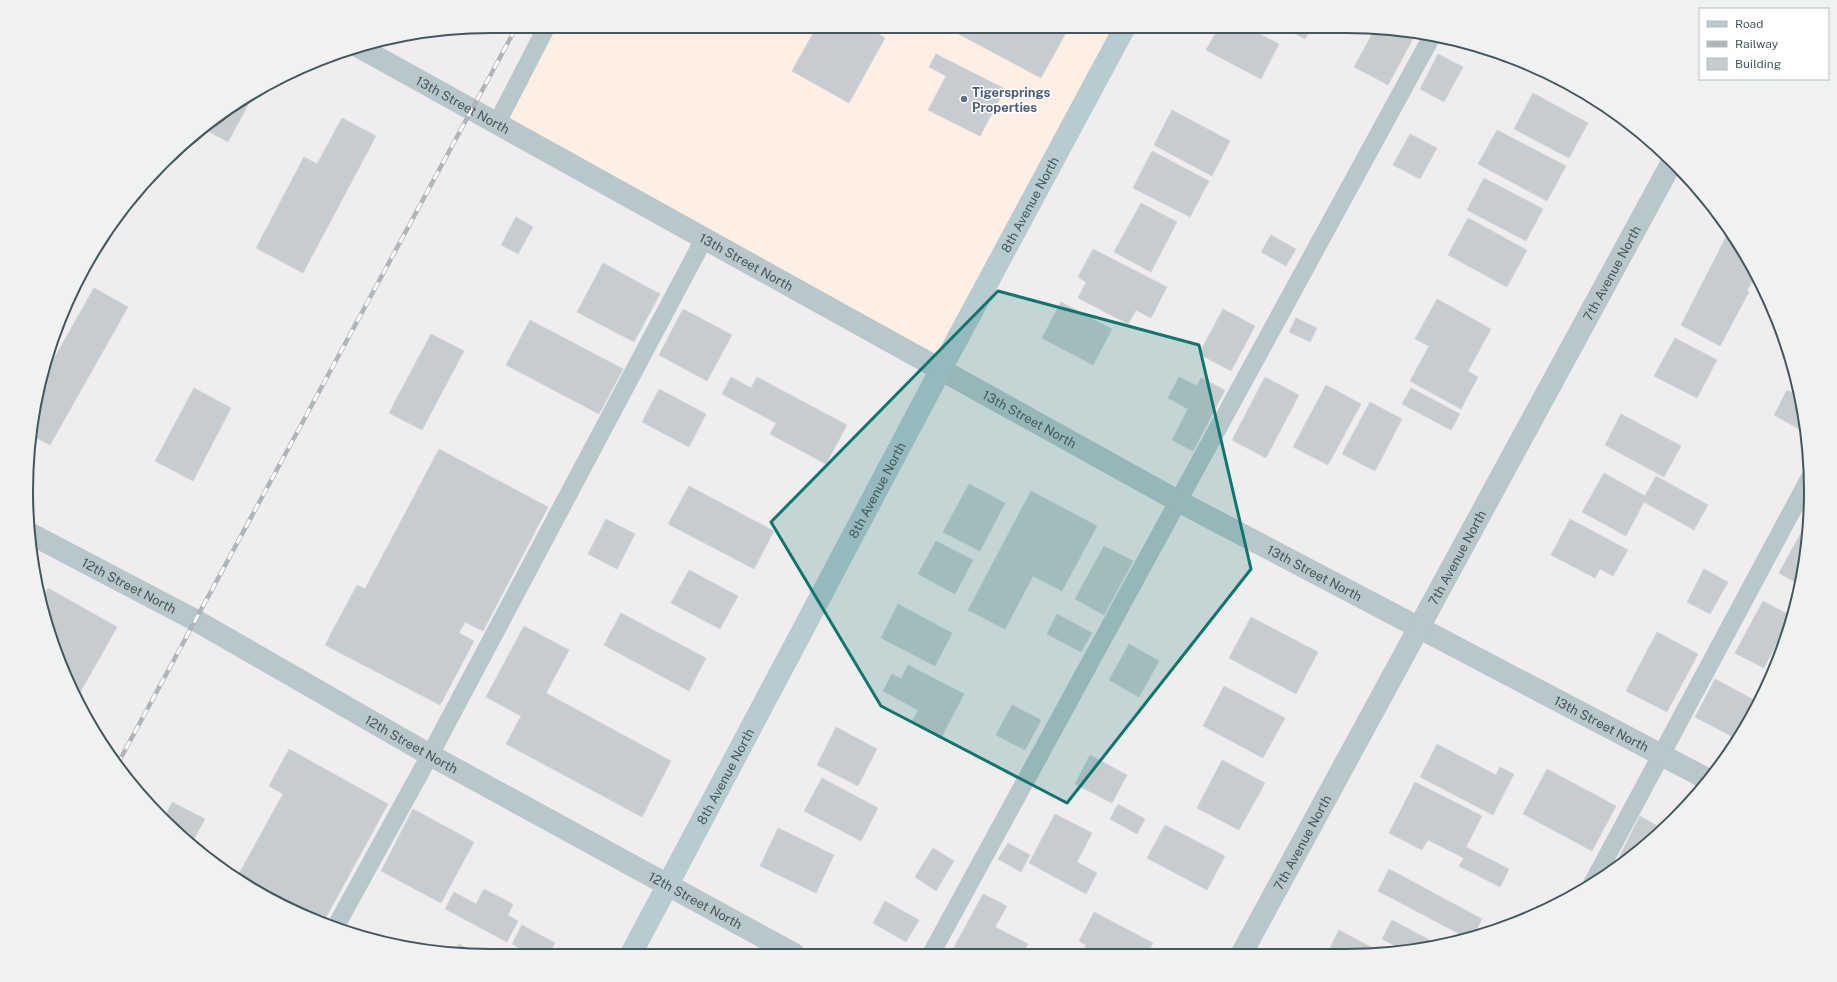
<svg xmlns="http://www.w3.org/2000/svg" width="1837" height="982" viewBox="0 0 1837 982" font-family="'Public Sans',sans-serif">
	<rect width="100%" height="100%" fill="#f0edee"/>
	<path fill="#fdefe4" d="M547,26L1125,27L940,371L497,123Z"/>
	<path fill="#c7ccd0" stroke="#d1d6d9" d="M817,26H865L885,38L849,103L792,71Z
		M956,27H1069L1041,78L953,31Z
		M1219,27H1246L1279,44L1261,79L1206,50Z
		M1282,27H1312L1305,39Z
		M1376,27L1410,33L1415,35L1388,85L1354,67Z
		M936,54L1005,89L980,136L928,110L946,76L929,67Z
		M1438,54L1463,67L1444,102L1420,89Z
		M256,90L228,142L202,128L208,122Z
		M1533,93L1588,123L1569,158L1514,129Z
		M1172,110L1230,141L1212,176L1154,145Z
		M342,118L376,136L303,273L256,248L304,157L317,164Z
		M1497,130L1566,166L1547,201L1478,164Z
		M1410,134L1437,148L1420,179L1393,165Z
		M1152,151L1209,181L1190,217L1133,188Z
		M1484,178L1543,209L1526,241L1467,210Z
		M1141,203L1177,222L1151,272L1114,252Z
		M516,217L533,227L518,254L501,245Z
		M1468,218L1527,250L1507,287L1448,255Z
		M1729,231L1756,274L1747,291L1749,292L1720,346L1681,325Z
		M1271,235L1296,249L1286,266L1261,252Z
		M1093,249L1167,287L1151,318L1136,310L1128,324L1078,298L1086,282L1078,277Z
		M603,263L660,294L634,342L577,312Z
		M94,288L128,307L50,445L31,435L39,385Z
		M1437,299L1491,329L1468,371L1478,377L1461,409L1410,381L1429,346L1415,339Z
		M1061,302L1112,329L1093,365L1042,338Z
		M683,309L732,335L707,381L659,355Z
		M1223,309L1255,326L1231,371L1199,354Z
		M1296,318L1317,328L1310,342L1289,332Z
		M530,320L623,369L599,414L506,365Z
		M431,334L464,351L422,430L389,413Z
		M1675,338L1717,360L1697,398L1654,376Z
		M731,377L751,388L757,377L847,425L826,464L770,434L776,423L722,394Z
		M1179,377L1197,386L1201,378L1225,390L1193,451L1172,440L1188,409L1168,398Z
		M1265,377L1299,395L1266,458L1232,440Z
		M1326,385L1361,404L1328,465L1293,447Z
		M194,388L231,408L193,481L155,461Z
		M1411,388L1460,414L1451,430L1402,404Z
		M659,389L706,414L689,447L642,422Z
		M1787,390L1800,397L1804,424L1801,430L1774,415Z
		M1370,402L1402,419L1375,471L1342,454Z
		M1621,414L1681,446L1664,477L1605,445Z
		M439,449L548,507L483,631L465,622L459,633L474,641L440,705L325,645L357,585L365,589Z
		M1604,473L1645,496L1656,476L1708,505L1694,530L1644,502L1626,536L1582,512Z
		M969,484L1005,503L980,551L943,532Z
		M689,486L774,531L754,569L668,524Z
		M1031,491L1097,526L1062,591L1033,576L1005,629L968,610Z
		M606,519L635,534L617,569L588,554Z
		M1570,519L1628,550L1613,576L1600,569L1595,578L1551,555Z
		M1808,520L1807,551L1799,584L1779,573Z
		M936,541L973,560L955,594L918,574Z
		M1104,546L1133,561L1104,615L1075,599Z
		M1704,569L1728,582L1710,614L1687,602Z
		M689,570L738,596L720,629L671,603Z
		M48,588L117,627L77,698L61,669L42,611L40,602Z
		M1763,601L1791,616L1764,668L1735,653Z
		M898,604L952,633L935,666L881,638Z
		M621,613L706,658L689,691L604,645Z
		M1057,614L1092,633L1081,652L1047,634Z
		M1251,617L1318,652L1296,694L1229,658Z
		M524,626L569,650L546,693L671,761L642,817L506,744L521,716L486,697Z
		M1657,632L1698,654L1667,712L1626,691Z
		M1129,644L1159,661L1139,697L1109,680Z
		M908,665L964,694L941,738L912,722L918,710L883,691L892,674L901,679Z
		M1715,679L1758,702L1749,723L1737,739L1695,717Z
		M1224,686L1285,718L1263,758L1203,726Z
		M1012,705L1041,720L1025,750L996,735Z
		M836,727L877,749L858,786L817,765Z
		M1437,744L1496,775L1500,767L1514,774L1493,815L1420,777Z
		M289,749L388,804L324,921L259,894L257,892V891L236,879L283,794L269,786Z
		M1090,755L1127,775L1112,803L1075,784Z
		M1222,760L1265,783L1239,830L1197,808Z
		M1547,769L1616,806L1592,851L1523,814Z
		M822,778L878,808L861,841L804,811Z
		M1415,782L1482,816L1466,847L1509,869L1500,887L1459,866L1464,858L1428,840L1422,850L1389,833Z
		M172,802L205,819L191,844L164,819Z
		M1118,804L1145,819L1137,834L1110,819Z
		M413,809L474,842L441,903L381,871Z
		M1055,814L1092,833L1077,862L1097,873L1086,894L1029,863Z
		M1640,816L1661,828L1612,871Z
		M1165,825L1225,856L1207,890L1147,858Z
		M778,828L834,855L816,893L760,866Z
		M1008,843L1030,855L1021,872L998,859Z
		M933,848L954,861L936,891L915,877Z
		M1389,869L1482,919L1473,936L1467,938L1378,891Z
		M484,889L513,904L508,915L518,921L507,942L445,909L454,892L476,904Z
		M983,894L1007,906L995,927L1028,944L1023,953H951Z
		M885,901L919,920L906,942L873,923Z
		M1094,912L1153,943L1148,953H1082L1086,945L1079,941Z
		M1392,920L1439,945L1407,952L1382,939Z
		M522,925L555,943L549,955H532L512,944Z
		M1339,930L1380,952H1328Z
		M459,944L480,955L454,954Z"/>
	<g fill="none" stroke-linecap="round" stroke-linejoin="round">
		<path stroke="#b7c7cc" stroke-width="18" d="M497,123L547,26
			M1592,884L1809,479
			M336,926L430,755L704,239
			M931,954L1432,36"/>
		<g stroke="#b7c7cc" stroke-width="22">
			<path id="s1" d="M357,46L1178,501L1709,780"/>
			<path id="s2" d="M29,533L195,620L430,755L794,954"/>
			<path id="s3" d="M1242,953L1672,162"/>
		</g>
		<path stroke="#b7cbd1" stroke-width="22" id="s4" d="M631,954L940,371L1125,27"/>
		<g stroke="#afb5b8" stroke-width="4.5">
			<path id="rail" d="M117,765L517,26"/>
		</g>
		<use href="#rail" stroke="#fff" stroke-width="3" stroke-dasharray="9" stroke-linecap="butt"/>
	</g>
	<path fill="#0f766e" fill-opacity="0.2" stroke="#0f766e" stroke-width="3" stroke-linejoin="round" d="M998,291L1199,345L1251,569L1067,803L881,706L771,522Z"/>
	<circle fill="#5c6f8a" stroke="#fff" stroke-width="1.5" cx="964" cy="99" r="4"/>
	<g text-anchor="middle" stroke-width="3" stroke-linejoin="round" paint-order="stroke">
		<g font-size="13" font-weight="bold" fill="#4e5e75" stroke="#fff" text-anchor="start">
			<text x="972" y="97">Tigersprings<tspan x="972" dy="15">Properties</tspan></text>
		</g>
		<g font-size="13" fill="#44575c" stroke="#fff">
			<text dy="5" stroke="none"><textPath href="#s1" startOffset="121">13th Street North</textPath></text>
			<text dy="5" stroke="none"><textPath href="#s4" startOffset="849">8th Avenue North</textPath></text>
			<text dy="5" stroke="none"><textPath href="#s1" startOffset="445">13th Street North</textPath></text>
			<text dy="5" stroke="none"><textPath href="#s3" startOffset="774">7th Avenue North</textPath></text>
			<text dy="5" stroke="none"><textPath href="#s1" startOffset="769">13th Street North</textPath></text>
			<text dy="5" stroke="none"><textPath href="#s4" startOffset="525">8th Avenue North</textPath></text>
			<text dy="5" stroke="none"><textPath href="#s3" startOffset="450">7th Avenue North</textPath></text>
			<text dy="5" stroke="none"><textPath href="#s1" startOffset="1093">13th Street North</textPath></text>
			<text dy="5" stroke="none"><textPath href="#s2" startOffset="113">12th Street North</textPath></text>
			<text dy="5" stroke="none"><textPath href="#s1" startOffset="1417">13th Street North</textPath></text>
			<text dy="5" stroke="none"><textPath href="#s2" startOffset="437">12th Street North</textPath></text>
			<text dy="5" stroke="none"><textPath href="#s4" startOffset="201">8th Avenue North</textPath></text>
			<text dy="5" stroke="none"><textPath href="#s3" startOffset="126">7th Avenue North</textPath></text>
			<text dy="5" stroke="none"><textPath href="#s2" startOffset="761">12th Street North</textPath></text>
		</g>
	</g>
	<path d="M0 0H1837V982H0ZM491 33H1346A458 458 0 0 1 1804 491V491A458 458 0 0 1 1346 949H491A458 458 0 0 1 33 491V491A458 458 0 0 1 491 33Z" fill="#f0f2f2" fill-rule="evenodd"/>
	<path fill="none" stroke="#44575c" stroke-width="2" d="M491 33H1346A458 458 0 0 1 1804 491V491A458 458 0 0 1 1346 949H491A458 458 0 0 1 33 491V491A458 458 0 0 1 491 33Z"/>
	<rect x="1699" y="8" width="130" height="72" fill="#ffffff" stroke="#b4bcbe"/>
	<rect x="1707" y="21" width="20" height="6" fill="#b7cbd1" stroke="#b4bcbe"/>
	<text x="1735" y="28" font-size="12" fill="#44575c">Road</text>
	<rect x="1707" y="41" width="20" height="6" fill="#afb5b8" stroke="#b4bcbe"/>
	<text x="1735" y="48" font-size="12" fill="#44575c">Railway</text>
	<rect x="1707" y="58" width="20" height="12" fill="#c7ccd0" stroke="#b4bcbe"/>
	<text x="1735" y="68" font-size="12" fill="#44575c">Building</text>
</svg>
